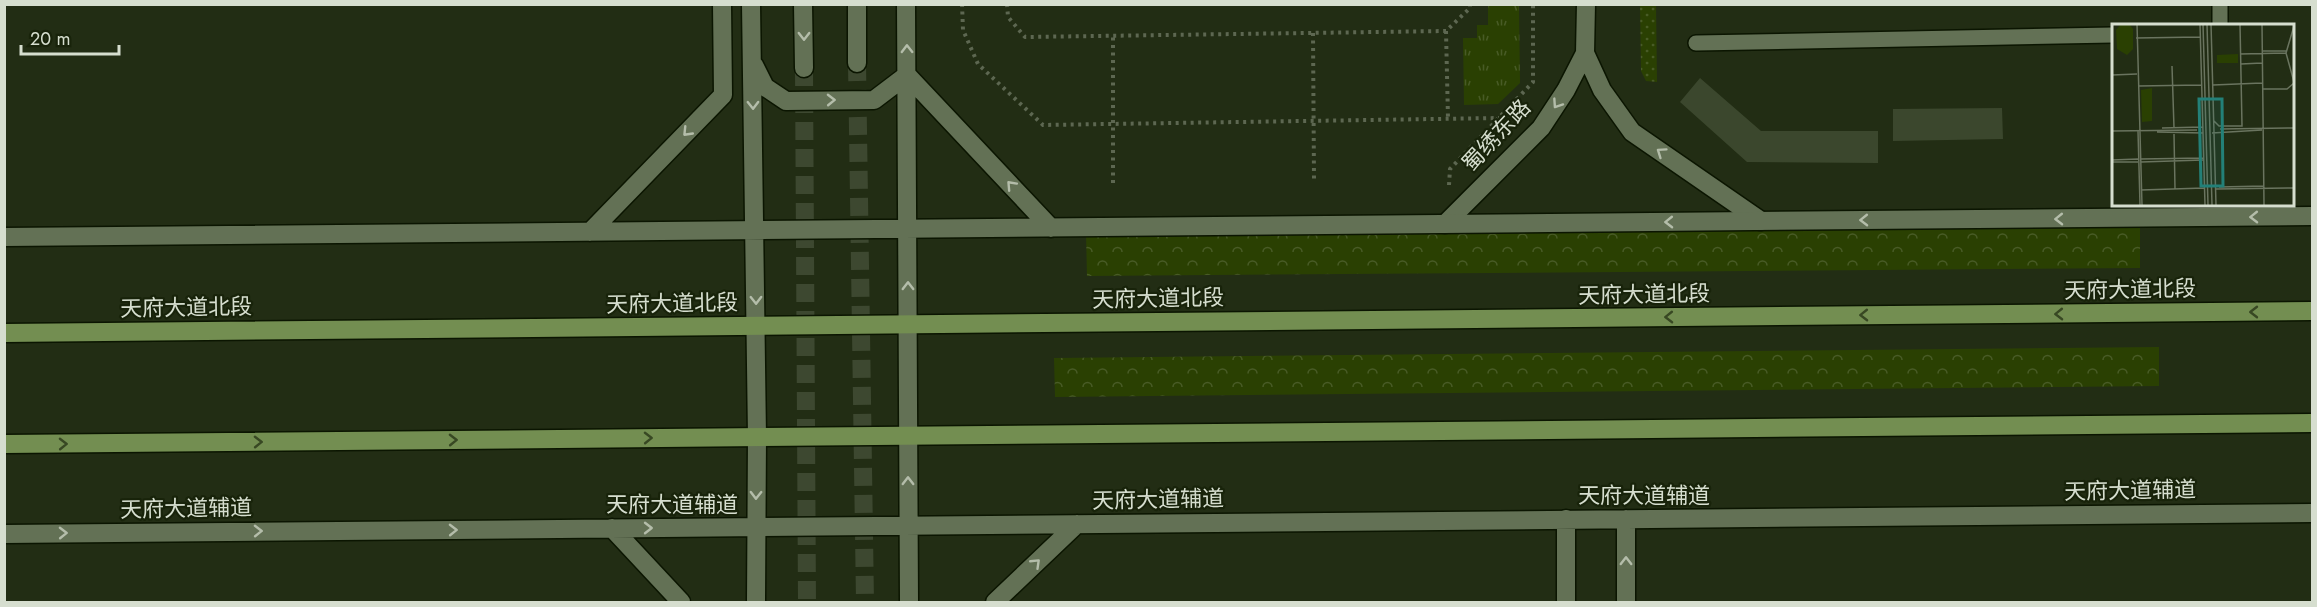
<svg xmlns="http://www.w3.org/2000/svg" width="2317" height="607" viewBox="0 0 2317 607" font-family="Jost,'Noto Sans SC',sans-serif">
	<defs>
		<pattern id="grass-tufts" width="24" height="20" patternUnits="userSpaceOnUse" patternTransform="scale(1.5)"><rect width="24" height="20" fill="#2a4002"/><path d="M3 7l-1-3M5 7V3M7 7l1-3M15 17l-1-3M17 17v-4M19 17l1-3" fill="none" stroke="#485b26"/></pattern>
		<pattern id="park-crowns" width="20" height="18" patternUnits="userSpaceOnUse" patternTransform="scale(1.5)"><rect width="20" height="18" fill="#2a4002"/><path d="M2 6a3 3 0 1 1 6 0M12 15a3 3 0 1 1 6 0" fill="none" stroke="#485b26"/></pattern>
		<pattern id="garden-dots" width="8" height="8" patternUnits="userSpaceOnUse" patternTransform="scale(1.5)"><rect width="8" height="8" fill="#2a4002"/><path d="M2 2h.1M6 6h.1" fill="none" stroke="#485b26" stroke-width="1.8" stroke-linecap="round"/></pattern>
	</defs>
	<rect width="100%" height="100%" fill="#222d14"/>
	<path fill="url(#grass-tufts)" d="M1488,5H1519L1520,83L1498,104L1464,105L1463,38H1477V25H1488Z"/>
	<path fill="url(#park-crowns)" d="M2140,225V268L1087,276L1086,233Z
		M2159,347V386L1055,397L1054,358Z"/>
	<path fill="url(#garden-dots)" d="M1640,5H1656L1657,82L1646,81L1641,71Z"/>
	<path fill="#3b472d" d="M1700,78L1761,131H1878V163L1747,162L1680,102Z
		M2002,108L2003,139L1893,141V109Z"/>
	<g fill="none" stroke-linecap="round" stroke-linejoin="round">
		<path stroke="#3d4830" stroke-width="18" stroke-dasharray="18 9" stroke-linecap="butt" d="M857,63L865,602
			M804,68L807,602"/>
		<g stroke="#0b1501" stroke-width="18">
			<path id="lane" d="M2220,26V4
				M1696,43L2113,35"/>
		</g>
		<g stroke="#0b1501" stroke-width="21">
			<path id="street" d="M1585,53L1602,90L1632,132L1761,221
				M1445,224L1541,128L1566,90L1585,53L1586,4"/>
		</g>
		<g stroke="#0b1501" stroke-width="21">
			<path id="secondary" d="M751,4L757,437L756,602
				M803,4L804,68
				M857,4V63
				M906,4L909,602
				M754,65L765,87L786,101L874,100L907,75L1051,228
				M590,232L723,95L722,4
				M4,237L2312,216
				M1626,519V602
				M612,528L681,602
				M4,534L2312,513
				M995,602L1077,524
				M1566,602V519"/>
		</g>
		<g stroke="#0b1501" stroke-width="21">
			<path id="primary" d="M4,333L2312,311
				M4,444L2312,423"/>
		</g>
		<path stroke="#5d6751" stroke-width="4" stroke-dasharray="3 4.5" stroke-linecap="butt" d="M962,4L963,30L978,64L1043,125L1499,118
			M1007,4L1008,17L1025,37L1446,31L1470,8V4
			M1446,31L1448,119
			M1313,33L1314,179
			M1113,183V36
			M1449,185L1450,169L1533,82V4"/>
		<use href="#lane" stroke="#637155" stroke-width="15"/>
		<use href="#street" stroke="#637155" stroke-width="18"/>
		<use href="#secondary" stroke="#637155" stroke-width="18"/>
		<use href="#primary" stroke="#738e51" stroke-width="18"/>
	</g>
	<defs><path id="oneway-chevron" d="M-2-3.5L2.5 0L-2 3.5" fill="none" stroke-width="1.6" stroke-linecap="round" stroke-linejoin="round" transform="scale(1.5)"/></defs>
	<g stroke="#b4bdaa">
		<use href="#oneway-chevron" transform="translate(804 36) rotate(90)"/>
		<use href="#oneway-chevron" transform="translate(907 49) rotate(-91)"/>
		<use href="#oneway-chevron" transform="translate(831 100) rotate(-1)"/>
		<use href="#oneway-chevron" transform="translate(1557 104) rotate(124)"/>
		<use href="#oneway-chevron" transform="translate(753 105) rotate(89)"/>
		<use href="#oneway-chevron" transform="translate(687 132) rotate(134)"/>
		<use href="#oneway-chevron" transform="translate(1661 152) rotate(-145)"/>
		<use href="#oneway-chevron" transform="translate(1011 185) rotate(-133)"/>
		<use href="#oneway-chevron" transform="translate(2254 217) rotate(179)"/>
		<use href="#oneway-chevron" transform="translate(2059 219) rotate(179)"/>
		<use href="#oneway-chevron" transform="translate(1864 220) rotate(179)"/>
		<use href="#oneway-chevron" transform="translate(1669 222) rotate(179)"/>
		<use href="#oneway-chevron" transform="translate(908 286) rotate(-90)"/>
		<use href="#oneway-chevron" transform="translate(756 300) rotate(89)"/>
		<use href="#oneway-chevron" transform="translate(908 481) rotate(-90)"/>
		<use href="#oneway-chevron" transform="translate(756 495) rotate(91)"/>
		<use href="#oneway-chevron" transform="translate(648 528)"/>
		<use href="#oneway-chevron" transform="translate(453 530) rotate(-1)"/>
		<use href="#oneway-chevron" transform="translate(258 531) rotate(-1)"/>
		<use href="#oneway-chevron" transform="translate(63 533) rotate(-1)"/>
		<use href="#oneway-chevron" transform="translate(1626 561) rotate(-90)"/>
		<use href="#oneway-chevron" transform="translate(1036 563) rotate(-44)"/>
	</g>
	<g stroke="#384823">
		<use href="#oneway-chevron" transform="translate(2254 312) rotate(180)"/>
		<use href="#oneway-chevron" transform="translate(2059 314) rotate(179)"/>
		<use href="#oneway-chevron" transform="translate(1864 315) rotate(179)"/>
		<use href="#oneway-chevron" transform="translate(1669 317) rotate(179)"/>
		<use href="#oneway-chevron" transform="translate(648 438) rotate(-1)"/>
		<use href="#oneway-chevron" transform="translate(453 440) rotate(-1)"/>
		<use href="#oneway-chevron" transform="translate(258 442) rotate(-1)"/>
		<use href="#oneway-chevron" transform="translate(63 444) rotate(-1)"/>
	</g>
	<g text-anchor="middle" stroke-width="4.5" stroke-linejoin="round" paint-order="stroke">
		<g font-size="22" fill="#d6decf" stroke="#18230a">
			<text transform="translate(1496 135) rotate(-47)" y="8">蜀绣东路</text>
			<text transform="translate(2130 289) rotate(-1)" y="8">天府大道北段</text>
			<text transform="translate(1644 294) rotate(-1)" y="8">天府大道北段</text>
			<text transform="translate(1158 298) rotate(-1)" y="8">天府大道北段</text>
			<text transform="translate(672 303) rotate(-1)" y="8">天府大道北段</text>
			<text transform="translate(186 307) rotate(-1)" y="8">天府大道北段</text>
			<text transform="translate(2130 490) rotate(-1)" y="8">天府大道辅道</text>
			<text x="1644" y="503">天府大道辅道</text>
			<text transform="translate(1158 499) rotate(-1)" y="8">天府大道辅道</text>
			<text x="672" y="512">天府大道辅道</text>
			<text transform="translate(186 508) rotate(-1)" y="8">天府大道辅道</text>
		</g>
	</g>
	<g transform="translate(2112 24)">
		<rect width="182" height="182" fill="#222d14"/>
		<path d="M126,30V39H105V31Z" fill="#2a4002"/>
		<path d="M40,64V97L30,98L29,66Z" fill="#2a4002"/>
		<path d="M9,0L18,1L21,5V25L15,31L5,25L4,6Z" fill="#2a4002"/>
		<path fill="none" stroke="#6a745f" stroke-width="1.5" d="M25,0L30,181M88,0L93,181M91,0L96,181M95,0L100,181M99,0L104,181M150,0L152,181M182,2L174,29L182,58M24,14L88,13M150,27H175M128,30L174,29M129,40L150,39M60,42L62,104M0,51L25,50M101,61L150,59M26,62L89,61M150,65H175L182,59M102,97L107,102H130L128,0M50,104L91,103M108,105L182,104M0,107L85,106M26,107L28,181M45,108L91,109M100,109L150,106M62,110L63,165M29,135L91,134M0,136L26,135M0,138H26M29,138L91,136M107,163L152,162M104,165L182,164M29,166L92,164"/>
		<path fill="#238078" fill-opacity="0.15" stroke="#238078" stroke-width="3" d="M87,75H110L111,162H89Z"/>
		<rect width="182" height="182" fill="none" stroke="#d6decf" stroke-width="3"/>
	</g>
	<rect width="2317" height="607" fill="none" stroke="#d6decf" stroke-width="12"/>
	<path d="M21 45v9h98v-9" fill="none" stroke="#d6decf" stroke-width="3"/>
	<text x="30" y="45" font-size="18" fill="#d6decf" stroke="#18230a" stroke-width="4.5" paint-order="stroke">20 m</text>
</svg>
